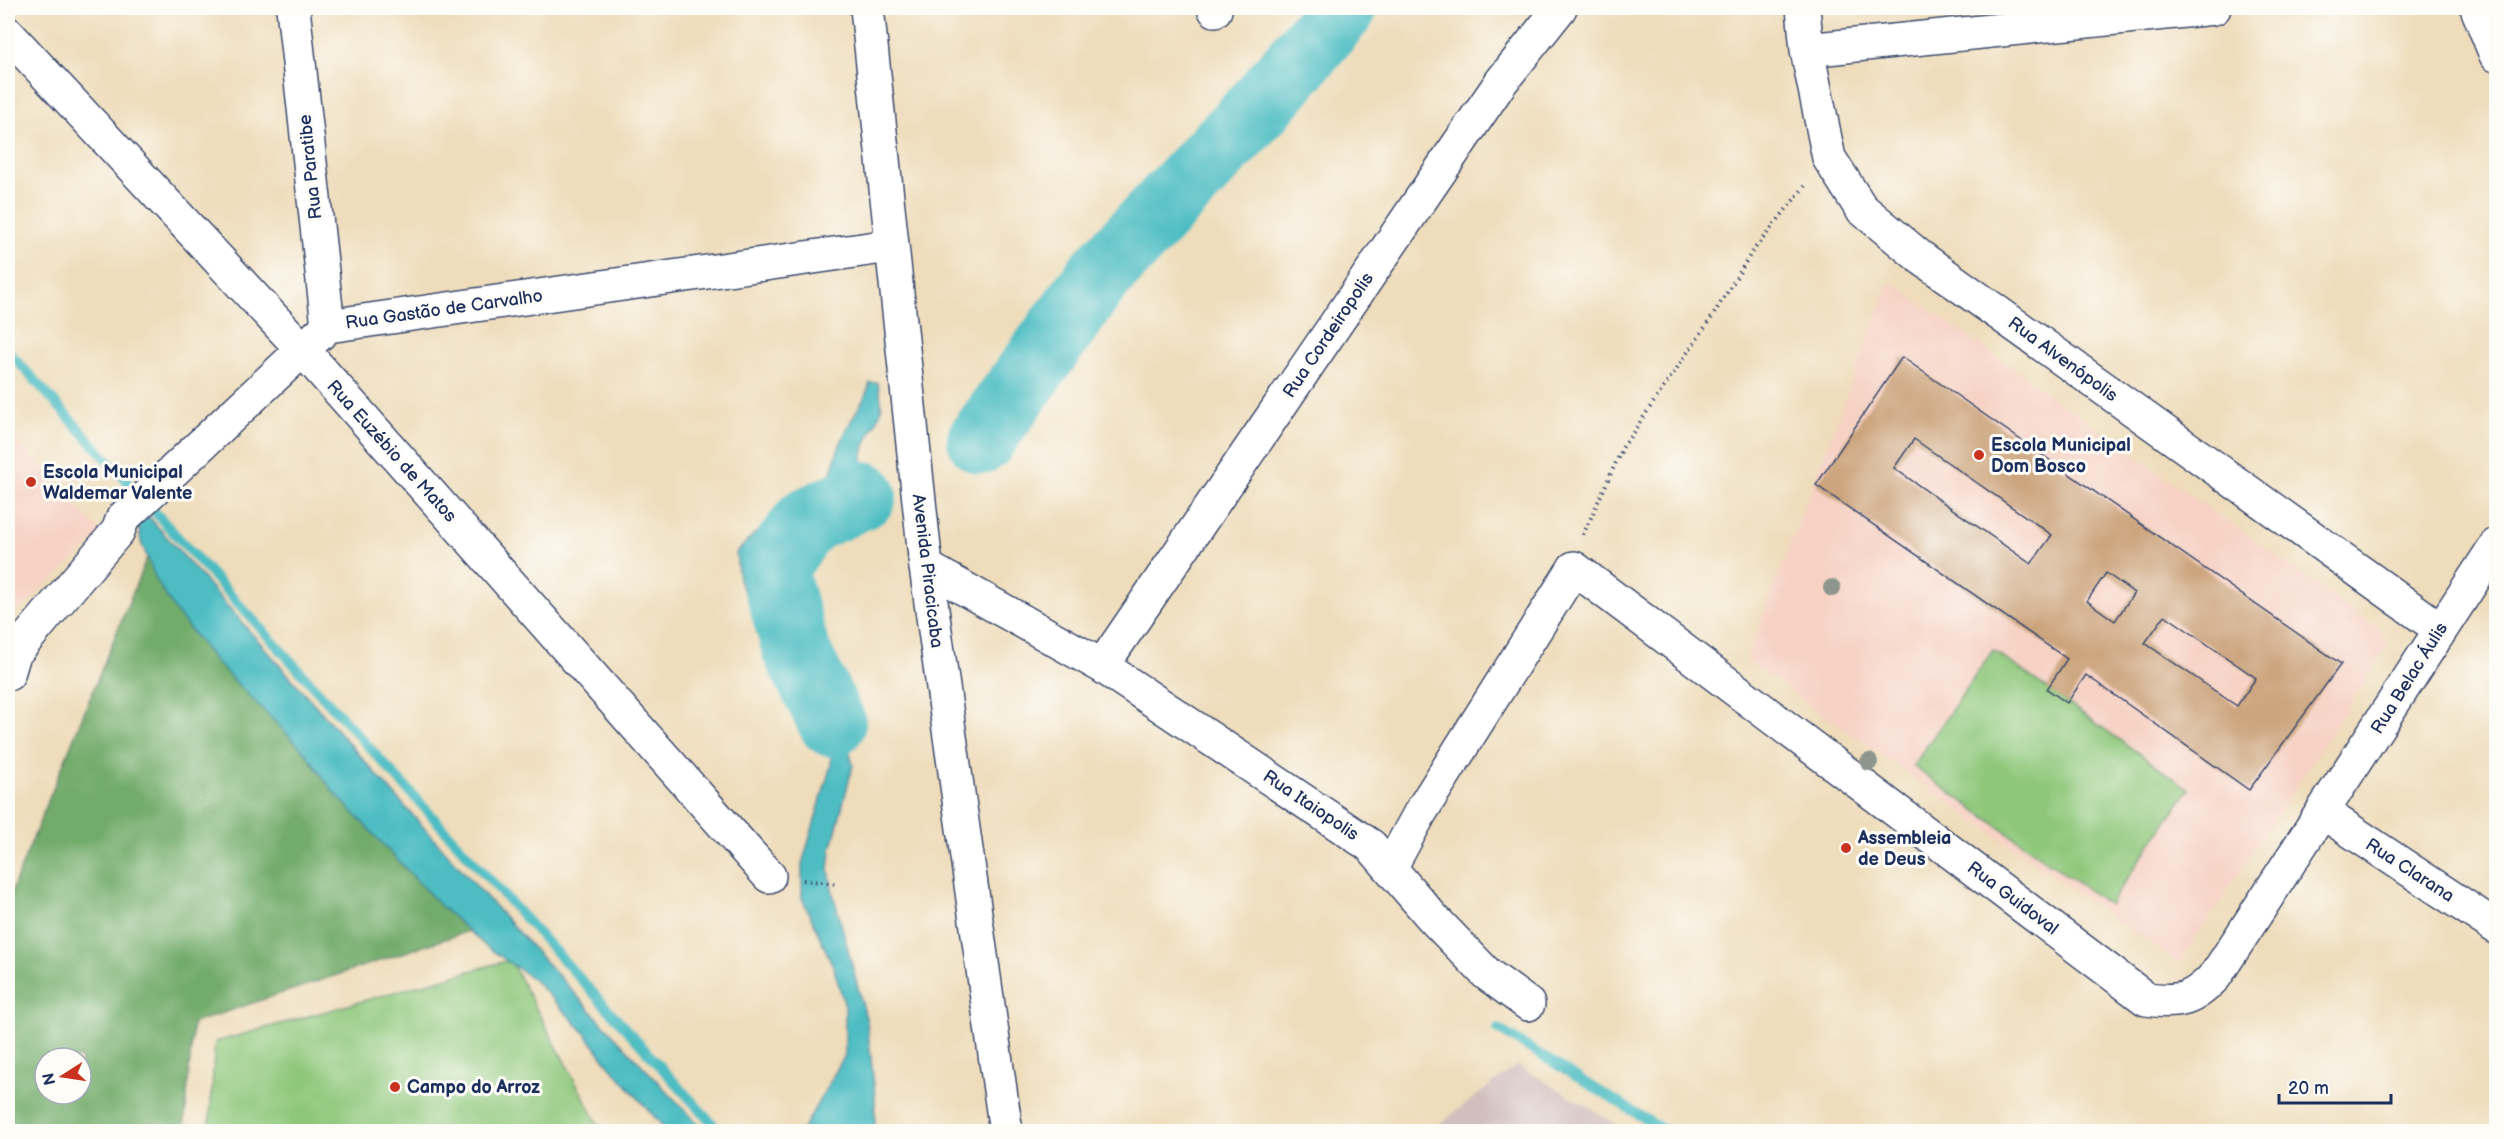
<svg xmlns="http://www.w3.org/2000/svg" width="2504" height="1139" viewBox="0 0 2504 1139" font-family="'Balsamiq Sans',sans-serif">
	<rect width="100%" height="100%" fill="#fdfcf7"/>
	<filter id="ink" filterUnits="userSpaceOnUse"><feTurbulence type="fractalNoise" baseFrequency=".0167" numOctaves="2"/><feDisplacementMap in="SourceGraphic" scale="12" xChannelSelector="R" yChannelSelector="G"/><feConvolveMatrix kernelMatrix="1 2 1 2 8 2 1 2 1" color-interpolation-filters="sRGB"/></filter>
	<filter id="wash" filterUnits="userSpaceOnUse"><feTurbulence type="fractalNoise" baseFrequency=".008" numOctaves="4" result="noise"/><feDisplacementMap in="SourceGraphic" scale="24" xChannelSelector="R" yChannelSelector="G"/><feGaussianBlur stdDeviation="1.35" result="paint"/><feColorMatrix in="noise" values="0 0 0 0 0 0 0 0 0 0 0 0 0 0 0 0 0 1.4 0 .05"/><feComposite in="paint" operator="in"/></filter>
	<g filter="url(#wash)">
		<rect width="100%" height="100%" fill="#eedcba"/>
		<path fill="#f6d2c4" d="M1890,281L2379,629L2388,646L2179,964L1746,660Z
			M8,430L102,533L8,621Z"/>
		<path fill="#d1bfbe" d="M1517,1065L1629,1131H1430Z"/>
		<path fill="#8ec77a" stroke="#547b6c" stroke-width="1.5" d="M1993,650L2189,789L2109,905L1913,766Z
			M510,960L602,1131L209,1132L215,1042Z"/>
		<path fill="#72ac6a" stroke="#466e64" stroke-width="1.5" fill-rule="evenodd" d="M150,550L484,926L193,1023L184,1131L8,1132V900ZM45,1058H81V1094H45Z"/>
		<path fill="#4ebdc3" stroke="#347690" stroke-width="1.5" d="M870,383H878C879,391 883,403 881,411C877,424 867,436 864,450C859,472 864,496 855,516L811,533L780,543L769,564L771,596L780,623L804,652L830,704L849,749L853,765L831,850L829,869L832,889L867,1022L875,1095V1131H802L845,1055V1006L833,966L802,898V864L831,765L830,739L802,682L776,642L761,629L739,580L736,553L754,534L774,522L802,516L823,502C830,475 837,446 851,421C858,408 866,398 870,383Z
			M149,517C332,724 513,933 705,1131H667L607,1063L585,1033L533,979L484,945L441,906L332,790L305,752L215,661L174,609L157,581L141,542L138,522Z"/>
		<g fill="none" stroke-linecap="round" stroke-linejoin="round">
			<path stroke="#4ebdc3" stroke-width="10" d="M8,351L720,1132
				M1498,1029L1667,1132"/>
			<path stroke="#4ebdc3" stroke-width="68" d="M981,440L1099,276L1260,106L1343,8
				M832,723L796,650L773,568L807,521L863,495"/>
		</g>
		<g id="blocks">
			<path fill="#cca47d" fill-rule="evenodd" d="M1902,357L2341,664L2249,790L2086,675L2067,703L2047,689L2067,659L1816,485ZM1914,439L2052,535L2031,564L1894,468ZM2106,573L2134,593L2115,621L2087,601ZM2165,615L2256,678L2237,706L2145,643Z"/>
		</g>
	</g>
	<g filter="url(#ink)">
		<use href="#blocks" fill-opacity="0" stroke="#3b496c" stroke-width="1.5"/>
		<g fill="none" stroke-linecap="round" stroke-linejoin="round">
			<g stroke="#3b496c" stroke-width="36">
				<path id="minor" d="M293,8L328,326
					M1214,8L1215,10
					M1803,8L1807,50L1829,158L1861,208L1920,257L2440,629
					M2477,8L2496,55
					M8,34L302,349L769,876
					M1807,50L2214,8
					M926,567L1102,666L1371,846L1432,917L1487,974L1528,1004
					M1102,666L1501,82L1560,8
					M8,674L14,654L118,531L123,518L328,326L890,246
					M2324,813L2496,927
					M1390,868L1420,813L1574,568L2146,999C2179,1003 2193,1001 2216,975L2496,545"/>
			</g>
			<g stroke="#3b496c" stroke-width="36">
				<path id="tertiary" d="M867,8L926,567L1006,1132"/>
			</g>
			<path stroke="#3b496c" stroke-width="4" stroke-dasharray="1.5 4.5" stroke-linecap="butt" d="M1583,535L1623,447L1712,317L1752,252L1805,186
				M803,880L838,884"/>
			<use href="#minor" stroke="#fff" stroke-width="33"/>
			<use href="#tertiary" stroke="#fff" stroke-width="33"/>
		</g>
		<g fill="#8d968c">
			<circle cx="1832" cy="588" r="9"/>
			<circle cx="1869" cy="762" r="9"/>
		</g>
	</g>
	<g fill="#c8321e" stroke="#fdfcf7" stroke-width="2">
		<circle cx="1979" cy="455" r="6"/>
		<circle cx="31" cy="482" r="6"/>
		<circle cx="1846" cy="848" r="6"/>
		<circle cx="395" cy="1087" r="6"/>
	</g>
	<g text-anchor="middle" stroke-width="6" stroke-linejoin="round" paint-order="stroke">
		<g font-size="18" fill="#1b2f5e" stroke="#fdfcf7">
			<text transform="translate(310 167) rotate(-96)" y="6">Rua Paratibe</text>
			<text transform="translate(444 309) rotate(-8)" y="6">Rua Gastão de Carvalho</text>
			<text transform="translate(1328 335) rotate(-56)" y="6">Rua Cordeiropolis</text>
			<text transform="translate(2063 359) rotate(36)" y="6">Rua Alvenópolis</text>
			<text transform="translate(392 451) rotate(48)" y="6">Rua Euzébio de Matos</text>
			<text transform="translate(928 571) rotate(83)" y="6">Avenida Piracicaba</text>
			<text transform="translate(2409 678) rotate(-58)" y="6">Rua Belac Áulis</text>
			<text transform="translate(1311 805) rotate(34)" y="6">Rua Itaiopolis</text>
			<text transform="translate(2410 870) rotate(33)" y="6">Rua Clarana</text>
			<text transform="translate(2013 898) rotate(37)" y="6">Rua Guidoval</text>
		</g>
		<g font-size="18" font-weight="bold" fill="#1b2f5e" stroke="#fdfcf7" text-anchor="start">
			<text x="1991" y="451">Escola Municipal<tspan x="1991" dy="21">Dom Bosco</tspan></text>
			<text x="43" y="478">Escola Municipal<tspan x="43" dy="21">Waldemar Valente</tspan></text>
			<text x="1858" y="844">Assembleia<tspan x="1858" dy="21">de Deus</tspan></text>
			<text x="407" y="1093">Campo do Arroz</text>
		</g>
	</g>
	<rect width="2504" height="1139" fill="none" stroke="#fdfcf7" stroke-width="30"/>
	<g transform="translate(63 1076) rotate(258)"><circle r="28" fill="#fdfcf7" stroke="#a3aaba" stroke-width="1.5"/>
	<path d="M0-4.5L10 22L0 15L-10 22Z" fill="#c8321e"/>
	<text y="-9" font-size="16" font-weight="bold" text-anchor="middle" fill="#1b2f5e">N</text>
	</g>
	<path d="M2279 1094v9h112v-9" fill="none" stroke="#1b2f5e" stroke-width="3"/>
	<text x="2288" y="1094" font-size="18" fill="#1b2f5e" stroke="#fdfcf7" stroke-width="4.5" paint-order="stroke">20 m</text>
</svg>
